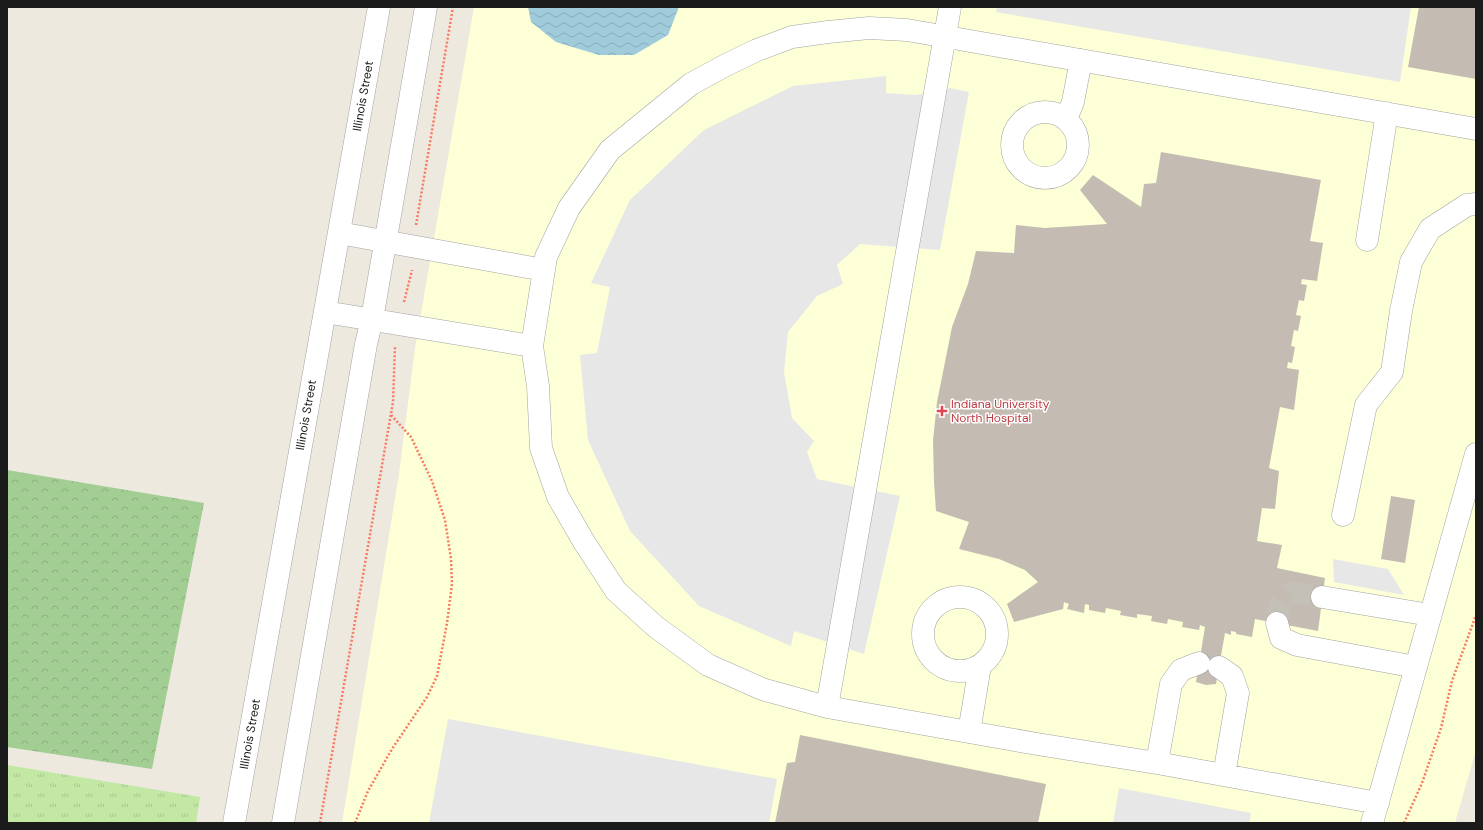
<svg xmlns="http://www.w3.org/2000/svg" width="1483" height="830" viewBox="0 0 1483 830" font-family="'DM Sans',sans-serif">
	<defs>
		<pattern id="grass-tufts" width="24" height="20" patternUnits="userSpaceOnUse"><rect width="24" height="20" fill="#c3e8a4"/><path d="M3 7l-1-3M5 7V3M7 7l1-3M15 17l-1-3M17 17v-4M19 17l1-3" fill="none" stroke="#a7c68d"/></pattern>
		<pattern id="forest-crowns" width="20" height="18" patternUnits="userSpaceOnUse"><rect width="20" height="18" fill="#a2cd93"/><path d="M2 6a3 3 0 1 1 6 0M12 15a3 3 0 1 1 6 0" fill="none" stroke="#8baf7e"/></pattern>
		<pattern id="water-waves" width="16" height="10" patternUnits="userSpaceOnUse"><rect width="16" height="10" fill="#9fcbdb"/><path d="M0 5q4-4 8 0t8 0" fill="none" stroke="#88aebb"/></pattern>
	</defs>
	<rect width="100%" height="100%" fill="#ede9df"/>
	<path fill="#fdffd6" d="M474,7H1476V750L1455,823H342L399,474L415,348Z"/>
	<path fill="url(#grass-tufts)" d="M7,765L200,797L196,823H7Z"/>
	<path fill="url(#forest-crowns)" d="M7,470L204,503L152,769L7,747Z"/>
	<path fill="#e7e7e7" d="M997,7H1411L1400,82L996,12Z
		M886,76V93L916,95L950,88L969,92L940,250L860,244L837,265L843,284L817,296L788,332L784,372L792,418L814,441L807,452L817,479L900,496L864,654L794,631L791,646L699,606L630,531L588,440L580,355L597,353L610,287L591,283L630,200L704,130L793,86Z
		M1333,559L1388,569L1404,595L1334,582Z
		M448,719L777,779L769,823H429Z
		M1119,788L1251,813L1249,823H1113Z"/>
	<path fill="url(#water-waves)" d="M528,7H679L668,35L634,55H599L556,42L531,22Z"/>
	<path fill="#c4bbb3" d="M1419,7H1476V79L1408,67Z
		M1161,152L1321,180L1310,241L1323,243L1317,281L1302,279L1301,284L1307,285L1304,301L1299,300L1296,315L1301,316L1298,331L1294,330L1291,346L1295,347L1292,363L1288,362L1287,368L1299,370L1294,410L1280,407L1269,468L1279,471L1275,509L1262,508L1257,541L1282,545L1277,568L1325,578L1318,631L1255,619L1252,637L1236,634V632L1231,631V635L1225,633L1216,684L1206,685L1196,682L1205,627L1200,625L1199,630L1182,627L1183,622L1168,619L1167,624L1151,621L1152,616L1137,614V618L1120,615L1121,611L1106,608L1105,613L1089,610V605L1085,604L1084,613L1067,609L1069,604L1064,602L1063,609L1014,622L1007,604L1038,582L1025,570L999,559L959,549L969,522L936,511L934,482L933,441L937,402L952,327L968,284L976,251L1014,253L1016,225L1045,228L1107,224L1080,190L1093,175L1141,207L1144,184L1156,183Z
		M1391,496L1415,500L1405,563L1381,559Z
		M800,735L1046,784L1038,823H775L787,763L795,762Z"/>
	<g fill="none" stroke-linecap="round" stroke-linejoin="round">
		<path stroke="#c3c0b8" stroke-width="22" stroke-dasharray="22 11" stroke-linecap="butt" d="M1277,623C1279,607 1279,602 1293,592L1322,597"/>
		<g stroke="#a2a2a2" stroke-width="23">
			<path id="minor" d="M1012 145a33 33 0 1 1 66 0a33 33 0 1 1-66 0Z
				M1066,119L1073,102L1081,60
				M339,233L544,270
				M1367,240L1387,113
				M325,312L532,346
				M1343,515L1366,405L1392,372L1401,311L1411,262L1430,229L1467,205L1476,204
				M923 634a37 37 0 1 1 74 0a37 37 0 1 1-74 0Z
				M1322,597L1430,615
				M1277,623L1281,638L1297,645L1416,667
				M1219,667L1232,676L1238,693L1224,775
				M827,707L950,7
				M969,732L980,666
				M1157,763L1171,684L1181,670L1199,663
				M1378,803L1157,763L1037,744L827,707L762,689L708,665L656,627L616,591L584,542L558,497L541,448L538,386L532,346L546,257L569,208L610,150L691,84L726,65L757,50L792,37L828,32L869,28L907,30L1476,129
				M234,823L379,7
				M283,823L366,344L372,319L426,7
				M1372,823L1476,454"/>
		</g>
		<path stroke="#fb7862" stroke-width="2.5" stroke-dasharray="2 2" stroke-linecap="butt" d="M416,225L453,7
			M404,302L412,270
			M320,823L393,402L395,346
			M355,823L368,791L392,749L427,697L437,676L447,623L452,584L451,559L445,520L432,481L411,437L391,415
			M1404,823L1422,783L1441,728L1452,681L1476,615"/>
		<use href="#minor" stroke="#fff" stroke-width="22"/>
	</g>
	<path fill="#e0444e" stroke="#fff" stroke-width="1.5" d="M940 405h4v4h4v4h-4v4h-4v-4h-4v-4h4z"/>
	<g text-anchor="middle" stroke-width="3" stroke-linejoin="round" paint-order="stroke">
		<g font-size="12" fill="#1b1b1b" stroke="#fff">
			<text transform="translate(363 96) rotate(-80)" y="4">Illinois Street</text>
			<text transform="translate(306 415) rotate(-80)" y="4">Illinois Street</text>
			<text transform="translate(250 734) rotate(-80)" y="4">Illinois Street</text>
		</g>
		<g font-size="12" fill="#be3a42" stroke="#fff" text-anchor="start">
			<text x="951" y="408">Indiana University<tspan x="951" dy="14">North Hospital</tspan></text>
		</g>
	</g>
	<rect width="1483" height="830" fill="none" stroke="#1b1b1b" stroke-width="16"/>
</svg>
